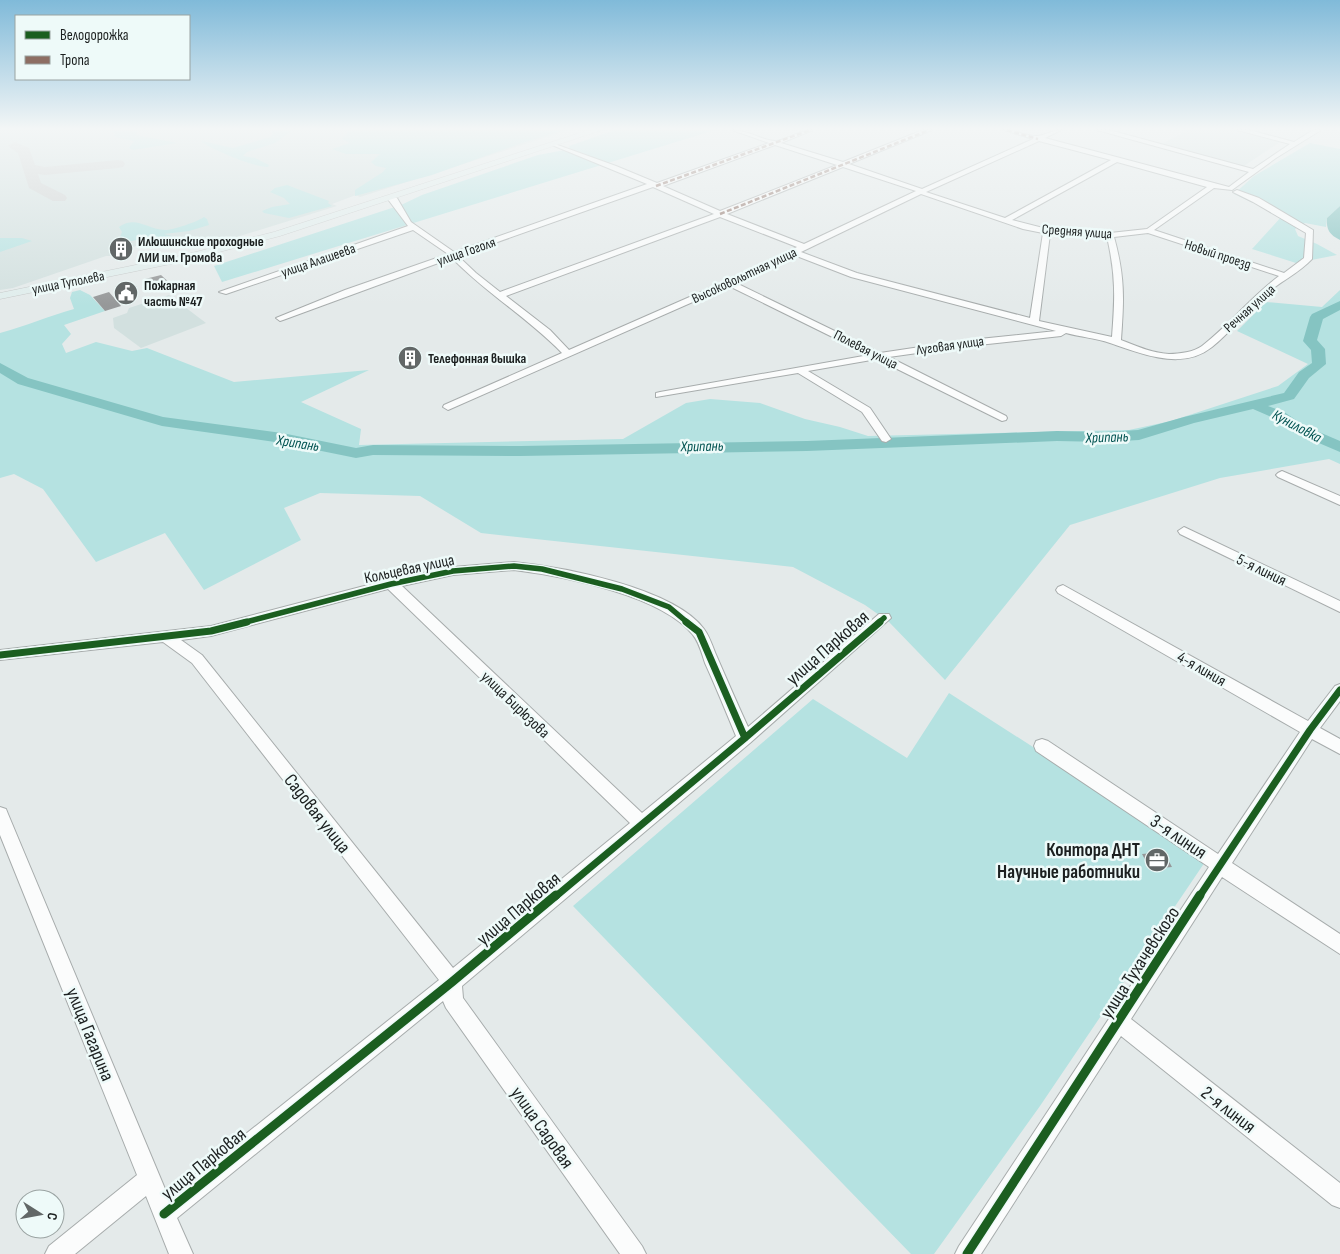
<svg xmlns="http://www.w3.org/2000/svg" width="1340" height="1254" viewBox="0 0 1340 1254" font-family="'Sofia Sans Condensed',sans-serif">
	<rect width="100%" height="100%" fill="#e4eaea"/>
	<path fill="#d2e0df" d="M0,130H569L360,197L356,195L332,204L337,206L201,248L146,244L138,245L114,256H106L13,288L0,290Z
		M1188,130H1230L1280,142L1244,166L1160,145Z
		M169,295L206,323L141,348L114,328L113,318L127,313L129,308Z"/>
	<path fill="#b5e2e1" d="M106,130H138L136,135L177,143L133,150L129,148L134,141L115,137L114,133Z
		M271,130H293L275,143L247,152L243,156L255,158L269,165L268,167C256,168 210,149 201,141L233,148L270,137L273,135Z
		M350,130H564L522,143L432,175L355,196V190L383,172L386,168L376,166L371,162L380,154H346L332,149L350,143L342,139Z
		M615,130H715L222,282L214,266L401,205L422,195L538,155L570,149L569,146Z
		M1310,143L1340,149V206L1327,218L1326,227L1305,223L1295,229L1298,236L1317,244L1337,255L1296,263L1252,249L1282,216L1234,194L1254,176Z
		M287,185L329,201L328,203L332,206L289,218L264,213L262,211L272,207L290,204L284,198L270,192L275,188Z
		M204,217L207,219L209,225L189,231L164,234L172,236C164,241 154,238 144,239C134,239 124,245 113,242L120,237L122,232L119,227C136,215 148,230 165,230C173,230 197,222 204,217Z
		M0,238H22L32,241L0,252Z
		M80,290L90,295L105,311L64,325L71,334L62,344L66,353L96,342L132,351L147,348L234,382L369,370L301,402L361,429L359,445L623,439L686,403L710,399L760,403L805,419L840,427L868,436L1129,430L1171,421L1278,386L1308,364L1237,331L1266,302L1322,307L1340,290V464L1329,459L1220,478L1070,525L945,680L889,622L865,605L793,567L481,533L420,496L320,493L284,508L301,540L204,590L165,533L96,562L43,489L14,474L0,478V333C26,326 49,316 74,309L70,298L72,292Z
		M949,693L1207,859L1040,1106L934,1254H911L573,906L813,699L907,758Z"/>
	<path fill="#85c4c2" d="M1340,206V240C1330,235 1326,230 1327,218Z"/>
	<g fill="none" stroke-linecap="round" stroke-linejoin="round">
		<path fill="#85c4c2" fill-rule="evenodd" d="M1340,301V310L1323,319L1317,340L1325,349L1326,364L1309,378L1294,399L1268,406L1284,412L1305,426L1340,441V452L1293,432L1274,418L1253,409L1194,423L1139,440L1105,442L1057,441L807,451L520,456L373,455L356,458L282,443L162,426L18,384L0,373V363L28,378L163,417L282,433L356,448L373,445L520,446L807,441L1057,431L1105,432L1138,430L1184,417L1284,393L1299,372L1312,363L1311,350L1303,341L1310,317L1312,314Z"/>
		<path fill="#cdd0d0" fill-rule="evenodd" d="M15,142L29,148L35,165L45,167L118,160L123,161L125,164L123,167L118,168L45,175L38,174L41,183L65,195L67,198L65,201H53L29,188L18,153L8,146Z"/>
	</g>
	<path fill="#969899" d="M161,275L173,286L157,291L145,279Z
		M109,292L121,306L105,311L93,297Z
		M1164,852L1172,867L1150,869L1142,854Z"/>
	<g fill="none" stroke-linecap="round" stroke-linejoin="round">
		<g stroke="#a7acac" stroke-width="2">
			<path id="minor" d="M732,130C748,130 763,141 775,141C786,141 798,130 813,130L781,143L843,162L923,130H932L849,164L922,189L1033,139L1004,130C1016,130 1026,136 1037,136C1044,136 1052,130 1061,130L1045,138L1229,187L1249,172L1097,130H1109L1253,169L1290,144L1237,130H1249L1294,142L1313,130H1321L1276,158L1232,190L1214,188L1154,230L1284,273L1304,258L1306,233L1253,202L1233,192L1237,190L1259,198L1313,230L1312,259C1299,273 1281,281 1266,294C1247,310 1232,331 1212,347C1182,371 1143,354 1110,343C1096,338 1080,337 1066,333L1061,336L960,347L889,357L1006,416L1007,418L1006,420L1002,421L877,359L808,371L870,408L891,439L886,442L882,441L862,412L798,373L656,397V393L660,392L869,355L729,286L448,410L443,407L444,405L562,353C528,318 486,293 452,258L283,320L280,321L276,318L345,290L448,254L413,230L226,294L219,292L408,226L387,198L388,196L397,198L411,222L454,252L647,184L552,145V143L616,166L657,183L769,143ZM1039,141L1111,160L1005,218L926,192ZM775,145L837,165L720,211L663,186ZM1117,162L1207,187L1147,229L1110,233L1047,229L1012,220ZM843,167L916,191L804,244L727,214ZM653,187L714,214L500,292L476,273L458,256ZM921,194L1023,229L1043,233L1030,318L857,273L801,252ZM720,217L797,247L726,281L569,350L550,330L506,296ZM1148,233L1279,276C1251,297 1229,325 1202,346C1194,352 1179,354 1169,354C1152,353 1136,346 1121,340C1124,299 1125,277 1114,237ZM1050,234L1107,237C1116,276 1115,298 1112,337L1039,321ZM794,255L851,277L1056,331L960,341L880,353L736,283Z
				M1282,471L1340,496V505L1278,477L1276,475L1278,473Z
				M1184,527L1340,601V612L1180,534L1178,531Z
				M514,562C563,567 674,588 704,629C710,637 713,648 717,657C727,680 737,703 748,727L879,614H889L891,618L750,743L462,986L463,998L642,1246L646,1254H620L446,1008L443,1001L177,1218L193,1254H169L146,1196L75,1254H45L49,1246L137,1175L0,835V807L6,809L8,814L168,1196L439,980L192,663L163,642L0,660V650L211,626L391,579L453,567ZM514,570C562,576 662,595 693,635C699,642 702,654 705,663C716,687 726,712 736,736L642,813L402,586L453,575ZM388,589L630,823L453,968L202,655L181,640L211,636Z
				M1063,585L1308,721L1335,686L1340,684V701L1320,728L1340,739V754L1312,739L1232,863L1340,934V954L1222,877L1131,1019L1340,1183V1208L1332,1205L1121,1036L981,1254H955L959,1246L1209,867L1036,751L1034,746L1036,741L1042,739L1048,741L1218,854L1300,732L1058,593L1056,590L1058,587Z"/>
		</g>
		<g stroke="#c4c7c7" stroke-width="1">
			<path id="major" d="M589,130H602L280,236L185,261L0,299V293L184,255L274,232Z"/>
		</g>
		<use href="#minor" fill="#fbfcfc" fill-rule="evenodd"/>
		<use href="#major" fill="#e0edec" fill-rule="evenodd"/>
		<path stroke="#8d6e63" stroke-width="2.5" stroke-dasharray="5 2.5" stroke-linecap="butt" d="M1007,130L1038,139
			M656,186L810,130
			M720,214L929,130"/>
		<g stroke="#eefaf9" stroke-width="8">
			<path id="cycleway-far2" d="M242,623L391,584L453,571L514,566L542,569L622,589L669,607L688,623
				M878,623L884,618"/>
		</g>
		<g stroke="#eefaf9" stroke-width="10">
			<path id="cycleway-far1" d="M686,622L699,632L745,738
				M0,655L211,631L247,622
				M555,897L745,738L880,622
				M1199,897L1310,730L1340,690"/>
		</g>
		<g stroke="#eefaf9" stroke-width="12">
			<path id="cycleway" d="M164,1214L452,982L556,895
				M967,1254L1200,895"/>
		</g>
		<use href="#cycleway-far2" stroke="#1b5e20" stroke-width="5.5"/>
		<use href="#cycleway-far1" stroke="#1b5e20" stroke-width="7"/>
		<use href="#cycleway" stroke="#1b5e20" stroke-width="9"/>
	</g>
	<linearGradient id="sky" x2="0" y2="1"><stop stop-color="#80bad9"/><stop offset="0.42" stop-color="#f3f6f6"/><stop offset="1" stop-color="#f3f6f6" stop-opacity="0"/></linearGradient>
	<rect width="1340" height="306" fill="url(#sky)"/>
	<defs>
		<g id="building-disc" transform="scale(1.25)"><circle r="9.5" fill="#626767" stroke="#eefaf9"/><path d="M-4-6H4V6H1V3H-1V6H-4ZM-2.5-4.3h1.7v1.8h-1.7ZM.8-4.3h1.7v1.8H.8ZM-2.5-1h1.7V.8h-1.7ZM.8-1h1.7V.8H.8Z" fill="#fff"/></g>
		<g id="civic-disc" transform="scale(1.25)"><circle r="9.5" fill="#626767" stroke="#eefaf9"/><path d="M-.6-6.5H3V-4.5H.6V-3L4-1V1h2V6H-6V1h2V-1L-.6-3ZM-1.2 2.5V6h2.4V2.5Z" fill="#fff"/></g>
		<g id="office-disc" transform="scale(1.25)"><circle r="9.5" fill="#626767" stroke="#eefaf9"/><path d="M-6-3h4V-5.5h4V-3h4V5H-6ZM-1-4.5V-3h2v-1.5ZM-6 0V1H6V0Z" fill="#fff"/></g>
	</defs>
	<g fill-rule="evenodd">
		<use href="#building-disc" x="121" y="249"/>
		<use href="#civic-disc" x="126" y="293"/>
		<use href="#building-disc" x="410" y="358"/>
		<use href="#office-disc" x="1157" y="860"/>
	</g>
	<g text-anchor="middle" stroke-width="5" stroke-linejoin="round" paint-order="stroke">
		<g font-size="14" fill="#1c2020" stroke="#eefaf9">
			<text transform="translate(1077 231) rotate(4)" y="5">Средняя улица</text>
			<text transform="translate(466 251) rotate(-19)" y="5">улица Гоголя</text>
			<text transform="translate(1218 254) rotate(18)" y="5">Новый проезд</text>
			<text transform="translate(318 260) rotate(-19)" y="5">улица Алашеева</text>
			<text transform="translate(744 275) rotate(-25)" y="5">Высоковольтная улица</text>
			<text transform="translate(68 282) rotate(-11)" y="5">улица Туполева</text>
			<text transform="translate(1249 308) rotate(-42)" y="5">Речная улица</text>
			<text transform="translate(950 345) rotate(-8)" y="5">Луговая улица</text>
			<text transform="translate(866 349) rotate(27)" y="5">Полевая улица</text>
		</g>
		<g font-size="14" font-weight="bold" fill="#1c2020" stroke="#eefaf9" text-anchor="start">
			<text x="138" y="246">Илюшинские проходные<tspan x="138" dy="16">ЛИИ им. Громова</tspan></text>
			<text x="144" y="290">Пожарная<tspan x="144" dy="16">часть №47</tspan></text>
			<text x="428" y="363">Телефонная вышка</text>
		</g>
		<g font-size="15" font-style="italic" fill="#005250" stroke="#eefaf9">
			<text transform="translate(1297 426) rotate(28)" y="5">Куниловка</text>
			<text transform="translate(1107 437) rotate(-2)" y="5">Хрипань</text>
			<text transform="translate(298 443) rotate(9)" y="5">Хрипань</text>
			<text transform="translate(702 446) rotate(-1)" y="5">Хрипань</text>
		</g>
		<g font-size="16" fill="#1c2020" stroke="#eefaf9">
			<text transform="translate(409 568) rotate(-12)" y="6">Кольцевая улица</text>
			<text transform="translate(1262 569) rotate(26)" y="6">5-я линия</text>
			<text transform="translate(1202 668) rotate(30)" y="6">4-я линия</text>
			<text transform="translate(516 704) rotate(44)" y="6">улица Бирюзова</text>
		</g>
		<g font-size="19" fill="#1c2020" stroke="#eefaf9">
			<text transform="translate(827 647) rotate(-41)" y="7">улица Парковая</text>
			<text transform="translate(318 813) rotate(52)" y="7">Садовая улица</text>
			<text transform="translate(1179 836) rotate(34)" y="7">3-я линия</text>
			<text transform="translate(518 908) rotate(-40)" y="7">улица Парковая</text>
			<text transform="translate(1139 962) rotate(-57)" y="7">улица Тухачевского</text>
			<text transform="translate(91 1034) rotate(68)" y="7">улица Гагарина</text>
			<text transform="translate(1229 1109) rotate(38)" y="7">2-я линия</text>
			<text transform="translate(543 1127) rotate(55)" y="7">улица Садовая</text>
			<text transform="translate(203 1163) rotate(-39)" y="7">улица Парковая</text>
		</g>
		<g font-size="19" font-weight="bold" fill="#1c2020" stroke="#eefaf9" text-anchor="end">
			<text x="1140" y="856">Контора ДНТ<tspan x="1140" dy="22">Научные работники</tspan></text>
		</g>
	</g>
	<rect x="15" y="15" width="175" height="65" fill="#eefaf9" stroke="#9aa3a2"/>
	<rect x="25" y="31" width="25" height="8" fill="#1b5e20" stroke="#9aa3a2"/>
	<text x="60" y="40" font-size="15" fill="#1c2020">Велодорожка</text>
	<rect x="25" y="56" width="25" height="8" fill="#8d6e63" stroke="#9aa3a2"/>
	<text x="60" y="65" font-size="15" fill="#1c2020">Тропа</text>
	<g transform="translate(40 1214) rotate(101)"><circle r="24" fill="#eefaf9" stroke="#9aa3a2"/>
	<path d="M0-4L9 19L0 12L-9 19Z" fill="#626767"/>
	<text y="-8" font-size="14" font-weight="bold" text-anchor="middle" fill="#1c2020">С</text>
	</g>
</svg>
